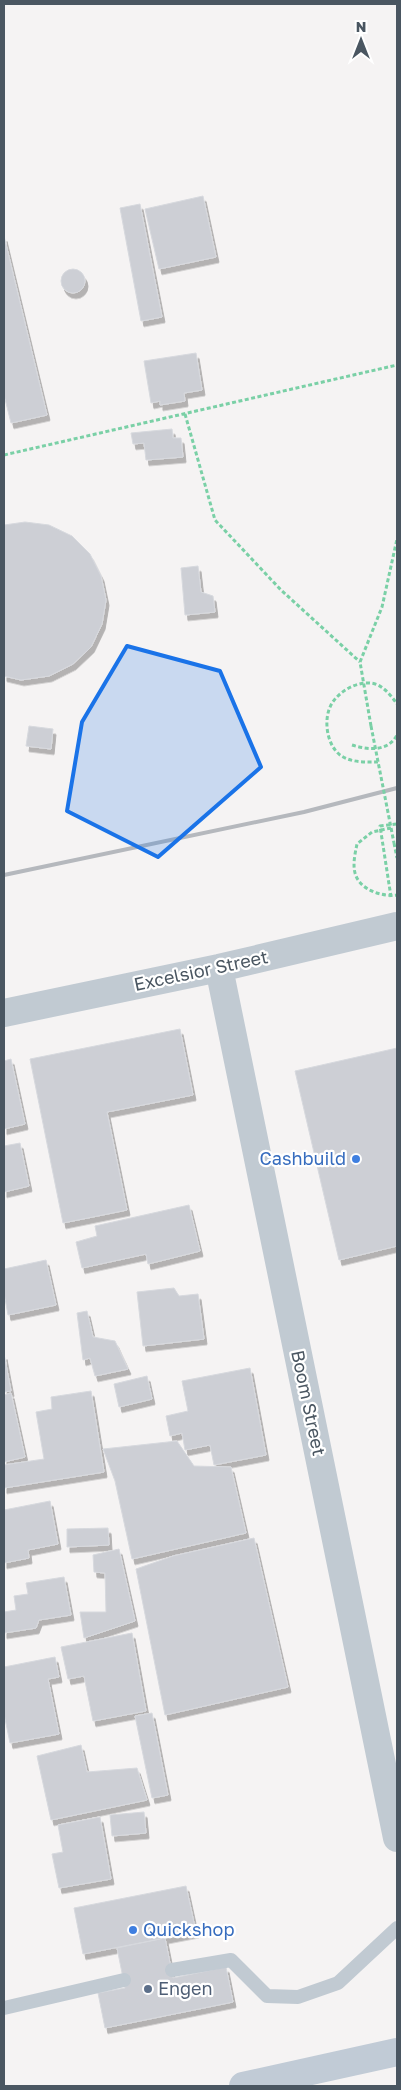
<svg xmlns="http://www.w3.org/2000/svg" width="401" height="2090" viewBox="0 0 401 2090" font-family="'Golos Text',sans-serif">
	<defs>
		<filter id="shadow"><feDropShadow dx="3" dy="5.5" stdDeviation="0" flood-color="#0004"/></filter>
	</defs>
	<rect width="100%" height="100%" fill="#f5f3f3"/>
	<path fill="#cdcfd5" stroke="#d7d9de" filter="url(#shadow)" d="M203,196L216,257L159,269L145,209Z
		M140,204L162,317L141,321L120,208Z
		M4,236L47,415L11,423L4,395Z
		M61 281a12 12 0 1 1 24 0a12 12 0 1 1-24 0Z
		M196,353L202,390L184,393L185,401L160,405V401L151,403L144,361Z
		M172,429L173,438H181L183,457L146,460L144,443L133,444L131,433Z
		M25,522L49,525L72,536L90,554L101,576L106,600L102,624L91,647L73,664L49,676L21,680L4,676V525Z
		M198,566L201,592L213,596L215,612L185,615L181,568Z
		M29,726L53,729L51,749L26,746Z
		M180,1029L193,1095L107,1112L127,1210L63,1223L30,1059Z
		M397,1048V1246L339,1260L295,1071Z
		M11,1059L25,1124L4,1129V1061Z
		M20,1143L29,1186L4,1192V1146Z
		M189,1205L200,1251L148,1264L146,1254L82,1268L76,1242L97,1236L95,1226Z
		M46,1260L56,1305L8,1315L4,1293V1269Z
		M174,1288L179,1296L198,1294L204,1339L143,1346L137,1292Z
		M87,1311L93,1337L115,1341L128,1369L95,1376L90,1358L83,1360L77,1313Z
		M4,1354L11,1391L4,1392Z
		M250,1368L266,1455L214,1465L210,1445L185,1450L182,1433L170,1436L166,1416L188,1411L182,1381Z
		M147,1376L152,1399L119,1407L114,1384Z
		M91,1391L104,1472L4,1488V1465L44,1459L36,1412L52,1409L51,1397Z
		M11,1393L25,1457L4,1462V1395Z
		M177,1441L194,1466L231,1467L246,1533L132,1559L115,1481L103,1449Z
		M50,1501L58,1544L28,1550L29,1558L4,1563V1510Z
		M108,1528L109,1545L67,1547V1529Z
		M254,1538L288,1687L165,1715L136,1569L173,1556Z
		M119,1549L135,1621L84,1638L80,1612H106L105,1573L94,1572L93,1555Z
		M64,1577L71,1615L39,1620L36,1628L4,1633V1612L16,1610L14,1596L28,1594L26,1583Z
		M132,1633L146,1711L93,1721L84,1676L68,1679L61,1647Z
		M55,1657L59,1677L48,1679L59,1734L10,1743L4,1714V1667Z
		M152,1713L168,1795L152,1798L135,1716Z
		M81,1745L87,1772L137,1768L147,1800L51,1820L37,1756Z
		M144,1812L146,1833L112,1836L110,1815Z
		M100,1817L111,1879L59,1888L52,1854L63,1852L58,1825Z
		M186,1886L196,1932L83,1954L74,1908Z
		M165,1938L173,1978L226,1967L233,2002L105,2028L98,1993L125,1988L117,1948Z"/>
	<g fill="none" stroke-linecap="round" stroke-linejoin="round">
		<path stroke="#7ad0a6" stroke-width="3" stroke-dasharray="4 2.5" stroke-linecap="butt" d="M185,414L215,520L281,590L360,662
			M4,455L397,365
			M371,726L360,662L382,607L397,539
			M352,745C368,750 388,752 397,735
			M394,843L397,858
			M391,897L380,826L397,824"/>
		<path stroke="#c1cad2" stroke-width="14" d="M172,1970L231,1960L267,1996L298,1997L338,1983L397,1928
			M4,2008L124,1980"/>
		<path stroke="#c1cad2" stroke-width="28" d="M219,968L397,1838
			M4,1013L219,968L397,926"/>
		<path stroke="#c1cbd6" stroke-width="28" d="M243,2086L397,2052"/>
		<path stroke="#b5b8bd" stroke-width="4" d="M4,875L304,812L397,788"/>
		<path stroke="#7ad0a6" stroke-width="3" stroke-dasharray="4 2.5" stroke-linecap="butt" d="M371,726L394,843
			M378,762C366,762 351,763 340,755C327,745 323,720 331,705C339,690 362,678 378,685C386,689 392,697 397,704
			M391,828L372,832L357,844C355,854 352,866 356,876C362,891 384,897 397,895"/>
	</g>
	<path fill="#1a73e8" fill-opacity="0.2" stroke="#1a73e8" stroke-width="4" stroke-linejoin="round" d="M127,646L220,671L261,767L158,857L67,811L82,722Z"/>
	<g fill="#3f7fe0" stroke="#fff" stroke-width="2">
		<circle cx="356" cy="1159" r="5"/>
		<circle cx="133" cy="1930" r="5"/>
	</g>
	<circle fill="#5c6f8a" stroke="#fff" stroke-width="2" cx="148" cy="1989" r="5"/>
	<g text-anchor="middle" stroke-width="4.5" stroke-linejoin="round" paint-order="stroke">
		<g font-size="18" fill="#4a5661" stroke="#fff">
			<text transform="translate(201 971) rotate(-12)" y="6">Excelsior Street</text>
			<text transform="translate(308 1403) rotate(78)" y="6">Boom Street</text>
		</g>
		<g font-size="18" fill="#366cbe" stroke="#fff" text-anchor="end">
			<text x="346" y="1165">Cashbuild</text>
			<text x="143" y="1936" text-anchor="start">Quickshop</text>
		</g>
		<g font-size="18" fill="#4e5e75" stroke="#fff" text-anchor="start">
			<text x="158" y="1995">Engen</text>
		</g>
	</g>
	<rect width="401" height="2090" fill="none" stroke="#4a5661" stroke-width="10"/>
	<g transform="translate(361 40)" stroke="#ffffff" stroke-width="4" paint-order="stroke">
	<path d="M0-4L9 19L0 12L-9 19Z" fill="#4a5661"/>
	<text y="-8" font-size="14" font-weight="bold" text-anchor="middle" fill="#4a5661">N</text>
	</g>
</svg>
